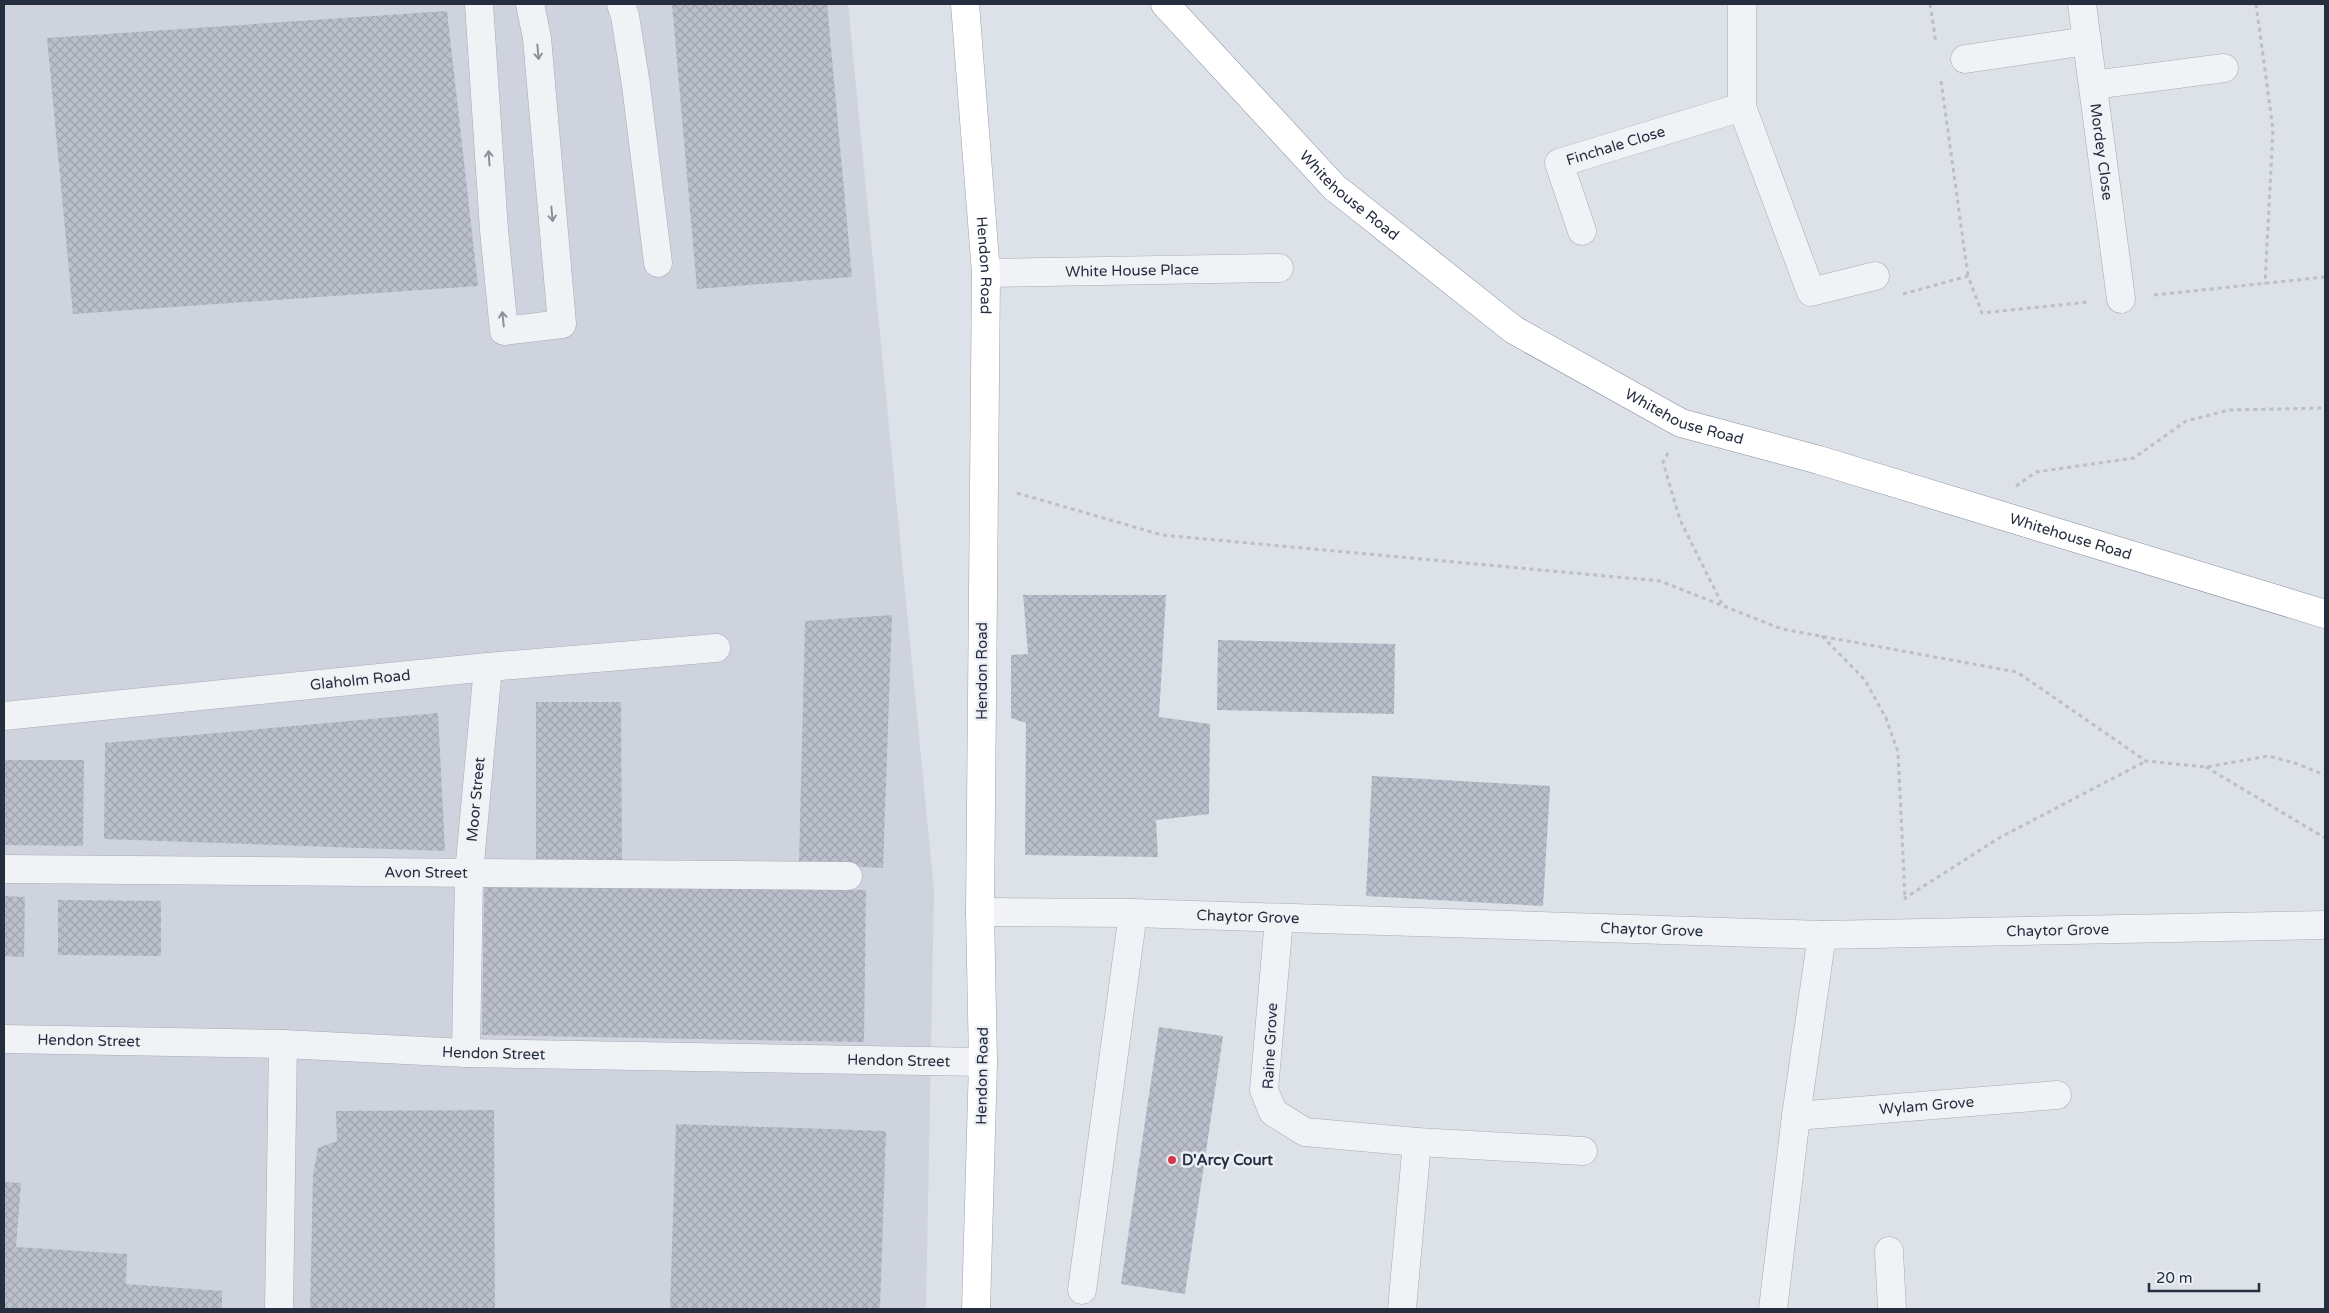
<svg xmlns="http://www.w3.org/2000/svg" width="2329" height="1313" viewBox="0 0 2329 1313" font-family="'Varela Round',sans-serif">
	<defs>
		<pattern id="building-cross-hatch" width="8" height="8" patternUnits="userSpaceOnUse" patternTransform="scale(1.25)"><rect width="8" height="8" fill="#babfcb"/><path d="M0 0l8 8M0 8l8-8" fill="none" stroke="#a0a4af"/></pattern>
	</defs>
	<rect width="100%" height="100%" fill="#dde1e8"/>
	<path fill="#cfd3dd" d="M4,4H848L934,890L926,1309H4Z"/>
	<path fill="url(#building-cross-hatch)" d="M672,4H827L852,277L697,289Z
		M447,11L478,286L73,314L47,38Z
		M1023,595H1166L1159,717L1210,724L1209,814L1156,820L1158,857L1025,855L1026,723L1011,718V655L1028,654Z
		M892,615L883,868L799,863L805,621Z
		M1218,640L1395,644L1394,714L1217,710Z
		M536,702H621L622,862H536Z
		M438,713L445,851L104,839L105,743Z
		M4,760H84L83,846L4,845Z
		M1372,776L1550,786L1543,906L1366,896Z
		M484,883L866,890L864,1042L482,1035Z
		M4,896L25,897L24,957L4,956Z
		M58,900L161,901V956L58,955Z
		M1159,1027L1223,1036L1185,1294L1121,1284Z
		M494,1110L495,1309H310L313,1175L318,1148L337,1141L336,1111Z
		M676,1124L886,1131L880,1309H670Z
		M4,1182L21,1183L16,1247L127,1254L126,1284L222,1291V1309H4Z"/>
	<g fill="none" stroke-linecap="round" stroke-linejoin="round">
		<g stroke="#a6abb5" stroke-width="29">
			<g id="minor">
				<path d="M479,4L494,230L504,331L562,324L537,38L530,4"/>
				<path d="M621,4L625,16L636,85L658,263"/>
				<path d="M1742,4V107L1811,292L1875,276"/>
				<path id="s1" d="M2082,4L2121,299"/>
				<path d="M1965,59L2087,41"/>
				<path d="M2093,85L2224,68"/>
				<path id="s2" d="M1582,231L1559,163L1742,107"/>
				<path id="s3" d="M986,273L1279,268"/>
				<path id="s4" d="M4,716L488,667L716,648"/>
				<path id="s5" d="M4,869L848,876"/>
				<path id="s6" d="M980,912L1133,913L1822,935L2325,925"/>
				<path d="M1279,919L1264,1090L1273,1112L1305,1132L1417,1142L1583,1151"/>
				<path id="s7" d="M4,1039L283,1044L466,1053L983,1062"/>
				<path id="s8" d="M466,1053L469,873L488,667"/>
				<path id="s9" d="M1796,1116L2057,1095"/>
				<path d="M1889,1251L1892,1309"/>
				<path d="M1082,1290L1133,913"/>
				<path d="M279,1309L283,1044"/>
				<path d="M1402,1309L1417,1142"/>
				<path d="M1773,1309L1796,1116L1822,935"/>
			</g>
		</g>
		<g stroke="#9ba4b4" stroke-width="29">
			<g id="major">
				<path id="s10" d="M965,4L986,273L980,912L983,1062L976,1309"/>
			</g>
		</g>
		<g stroke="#838da0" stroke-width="29">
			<g id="highway">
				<path id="s11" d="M1165,4L1334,187L1514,330L1681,423L1819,460L2325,614"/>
			</g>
		</g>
		<path stroke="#bbbfc6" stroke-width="3" stroke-dasharray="4 4" stroke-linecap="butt" d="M1930,4L1936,43
			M2256,4L2273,129L2265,284
			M1941,81L1968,276
			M1903,294L1968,276L1982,313L2088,302
			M2154,295L2325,277
			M1668,453L1663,462L1680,520L1723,606
			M2016,486L2036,472L2134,458L2186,421L2229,410L2325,408
			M1017,493L1162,535L1660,581L1782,629L2017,672L2146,761L2206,767L2268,756L2295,763L2325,775
			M1822,636L1865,680L1886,718L1898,752L1905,897
			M2206,767L2325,838
			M1905,900V898L1999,838L2146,761"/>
		<use href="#minor" stroke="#f0f2f6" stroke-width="28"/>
		<use href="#major" stroke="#fff" stroke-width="28"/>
		<use href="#highway" stroke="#fff" stroke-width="28"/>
	</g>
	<defs><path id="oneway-shaft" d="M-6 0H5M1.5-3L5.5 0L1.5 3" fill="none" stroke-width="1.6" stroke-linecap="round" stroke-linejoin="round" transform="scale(1.25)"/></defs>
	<g stroke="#8a909a">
		<use href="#oneway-shaft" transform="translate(538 52) rotate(85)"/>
		<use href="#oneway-shaft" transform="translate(489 158) rotate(-94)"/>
		<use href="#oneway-shaft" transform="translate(552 214) rotate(85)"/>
		<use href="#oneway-shaft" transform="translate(503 319) rotate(-96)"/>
	</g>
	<circle fill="#d73847" stroke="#ecf0f6" stroke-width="2" cx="1172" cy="1160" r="5"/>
	<g text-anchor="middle" stroke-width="5" stroke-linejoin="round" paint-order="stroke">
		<g font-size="15" fill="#252e3f" stroke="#ecf0f6">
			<text dy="5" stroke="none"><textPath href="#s2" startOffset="131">Finchale Close</textPath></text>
			<text dy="5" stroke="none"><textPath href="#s1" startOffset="149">Mordey Close</textPath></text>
			<text dy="5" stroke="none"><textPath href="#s11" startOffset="266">Whitehouse Road</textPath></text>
			<text dy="5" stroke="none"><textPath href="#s10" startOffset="262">Hendon Road</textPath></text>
			<text dy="5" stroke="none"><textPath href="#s3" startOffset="146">White House Place</textPath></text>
			<text dy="5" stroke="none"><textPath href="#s11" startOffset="671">Whitehouse Road</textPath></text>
			<text dy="5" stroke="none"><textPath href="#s11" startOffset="1076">Whitehouse Road</textPath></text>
			<text transform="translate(982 671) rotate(-90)" y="5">Hendon Road</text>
			<text dy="5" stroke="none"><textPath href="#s4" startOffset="358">Glaholm Road</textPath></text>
			<text dy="5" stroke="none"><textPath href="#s8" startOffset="254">Moor Street</textPath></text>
			<text dy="5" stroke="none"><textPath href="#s5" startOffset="422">Avon Street</textPath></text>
			<text dy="5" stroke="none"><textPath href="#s6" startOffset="268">Chaytor Grove</textPath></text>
			<text dy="5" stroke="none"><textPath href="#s6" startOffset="672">Chaytor Grove</textPath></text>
			<text dy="5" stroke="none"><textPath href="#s6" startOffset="1078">Chaytor Grove</textPath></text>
			<text dy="5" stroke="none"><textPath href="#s7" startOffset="85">Hendon Street</textPath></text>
			<text transform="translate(1270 1046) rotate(-87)" y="5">Raine Grove</text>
			<text dy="5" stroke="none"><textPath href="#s7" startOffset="490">Hendon Street</textPath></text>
			<text dy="5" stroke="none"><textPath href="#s7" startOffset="895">Hendon Street</textPath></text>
			<text transform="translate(982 1076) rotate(-89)" y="5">Hendon Road</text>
			<text dy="5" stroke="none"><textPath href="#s9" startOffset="131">Wylam Grove</textPath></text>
		</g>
		<g font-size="15" font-weight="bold" fill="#252e3f" stroke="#ecf0f6" text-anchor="start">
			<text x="1182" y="1165">D'Arcy Court</text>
		</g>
	</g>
	<rect width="2329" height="1313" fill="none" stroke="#252e3f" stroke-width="10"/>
	<path d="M2149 1283v8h110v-8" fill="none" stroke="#252e3f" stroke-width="2.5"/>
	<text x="2156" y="1283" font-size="15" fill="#252e3f" stroke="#ecf0f6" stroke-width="4" paint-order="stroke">20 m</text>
</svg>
